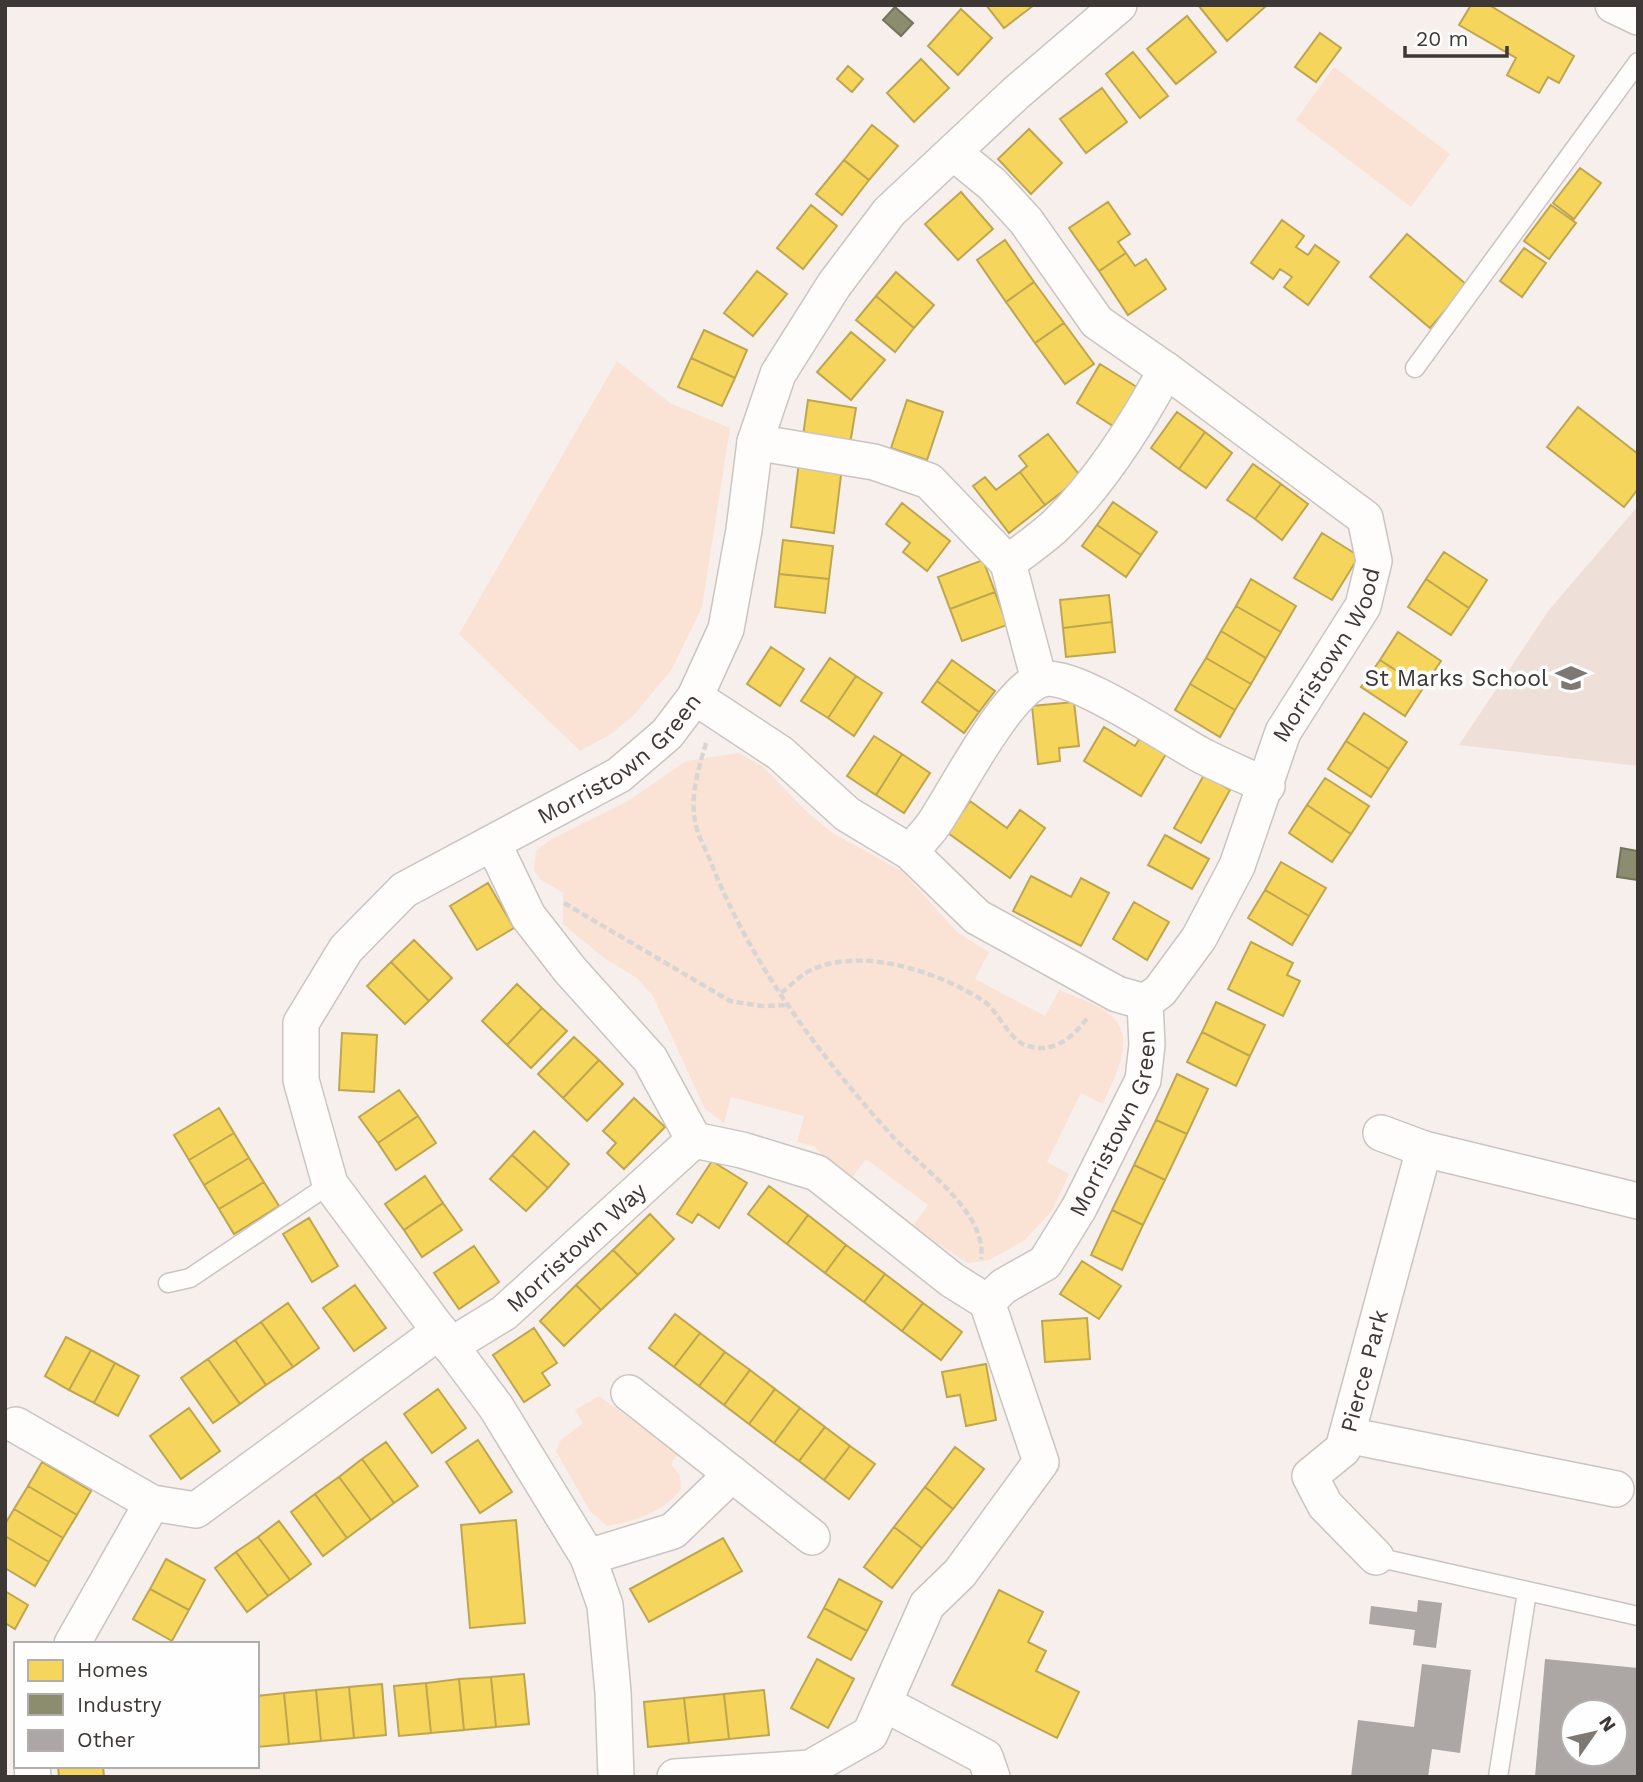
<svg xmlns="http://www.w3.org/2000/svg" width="1643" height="1782" viewBox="0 0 1643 1782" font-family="'Work Sans',sans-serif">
	<rect width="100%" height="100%" fill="#f6efeb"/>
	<path fill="#eee0d8" d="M1638,506V766L1459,745L1549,610Z"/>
	<path fill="#fae3d4" d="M1334,67L1450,154L1411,207L1296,120Z
		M617,361L670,403L730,428L702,607L672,669L634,715L611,734L580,751L459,634Z
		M739,753L762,766L810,815L834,834L902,871L958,933L989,952L975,979L1045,1016L1059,990C1075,997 1096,1003 1109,1014C1139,1037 1114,1077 1103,1104L1081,1093L1047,1162L1069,1174L1052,1211L1025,1240L989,1260L968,1263L912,1227L928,1205L866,1159L849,1182L814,1146L797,1142L804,1116L731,1097L724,1123L705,1109L653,996L637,978L604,958L563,924V893L540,879L534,870L536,851L550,840L628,801L686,761Z
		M599,1396L678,1454L671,1464L680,1476L681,1489C664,1512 636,1521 607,1526L590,1511L556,1451L561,1440L583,1423L575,1410Z"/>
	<path fill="#f6d55c" stroke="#bea650" stroke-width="2" d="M986,5H1034L1004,28Z
		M1198,5H1265L1266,6L1227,41Z
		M1471,5H1489L1574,56L1559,83L1548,77L1539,93L1507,75L1516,58L1459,25Z
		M961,9L992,38L958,75L928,46Z
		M1187,16L1216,52L1176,84L1147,49Z
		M1320,33L1341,48L1316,82L1295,67Z
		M1133,52L1168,96L1140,118L1106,74Z
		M921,59L949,88L914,122L887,93Z
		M848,66L863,79L852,92L837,79Z
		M1102,88L1127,122L1086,153L1060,119Z
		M872,125L898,146L869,180L844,160Z
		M1029,129L1062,163L1031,194L998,159Z
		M844,160L869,180L842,215L816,194Z
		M1580,168L1601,183L1574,219L1553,203Z
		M961,192L993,229L958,260L925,224Z
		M1108,202L1130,234L1118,242L1126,253L1099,271L1069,228Z
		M811,205L837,226L803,269L777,248Z
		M1551,205L1576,223L1549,259L1524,241Z
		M1282,220L1304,236L1296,247L1308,255L1315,245L1339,262L1308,305L1284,287L1292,277L1280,269L1273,279L1251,263Z
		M1407,234L1467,285L1430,328L1370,277Z
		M1005,240L1034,282L1006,302L977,260Z
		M1524,248L1546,263L1522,297L1500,281Z
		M1126,253L1135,266L1146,259L1166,289L1128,315L1099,271Z
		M757,271L787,294L753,336L724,313Z
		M896,272L934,305L914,328L876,296Z
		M1034,282L1064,323L1035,343L1006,302Z
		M876,296L914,328L895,352L856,320Z
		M1064,323L1094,364L1065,384L1035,343Z
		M704,330L747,350L735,378L691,358Z
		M851,332L885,360L851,400L817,372Z
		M691,358L735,378L722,406L678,387Z
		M1100,364L1140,389L1116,428L1077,403Z
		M808,400L856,408L850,444L803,436Z
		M907,400L943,412L927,460L891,448Z
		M1578,407L1638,454V489L1624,507L1547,447Z
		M1177,412L1205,432L1179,469L1151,448Z
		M1205,432L1232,453L1206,488L1179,469Z
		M1048,434L1081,477L1045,505L1020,472L1027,466L1019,456Z
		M799,462L842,467L834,533L791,527Z
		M1253,464L1281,484L1255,519L1227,500Z
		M1020,472L1045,505L1009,533L973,486L985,477L996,490Z
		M1281,484L1308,504L1282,540L1255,519Z
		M1113,502L1157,532L1141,555L1097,525Z
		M902,503L950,541L927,571L903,552L910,543L886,524Z
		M1097,525L1141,555L1126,577L1082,546Z
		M1322,533L1359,556L1332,600L1294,578Z
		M783,540L833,546L829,579L779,574Z
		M1444,552L1487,580L1469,608L1426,579Z
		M983,560L995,592L950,609L938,577Z
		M779,574L829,579L825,613L775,607Z
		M1251,579L1296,606L1281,632L1236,606Z
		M1426,579L1469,608L1451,635L1408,607Z
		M995,592L1007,625L962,641L950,609Z
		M1109,595L1112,622L1063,628L1060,600Z
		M1236,606L1281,632L1266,658L1221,631Z
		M1112,622L1115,652L1066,657L1063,628Z
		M1221,631L1266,658L1251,684L1206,658Z
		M1398,632L1441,661L1423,688L1380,660Z
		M771,647L804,669L780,706L747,684Z
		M830,658L856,676L828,718L801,701Z
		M1206,658L1251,684L1235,710L1190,684Z
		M952,660L995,691L979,712L937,681Z
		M1380,660L1423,688L1405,716L1361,687Z
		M856,676L882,693L854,736L828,718Z
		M937,681L979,712L964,733L922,702Z
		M1190,684L1235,710L1220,737L1175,710Z
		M1074,702L1079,746L1059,748L1060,761L1038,764L1032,706Z
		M1364,713L1407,742L1389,769L1346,741Z
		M1104,727L1135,746L1140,738L1166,754L1141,796L1084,761Z
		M874,736L902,754L876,795L847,776Z
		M1346,741L1389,769L1371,797L1328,769Z
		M902,754L930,773L904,813L876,795Z
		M1204,775L1230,790L1201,843L1174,828Z
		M1325,778L1369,806L1351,834L1307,805Z
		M970,801L1007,828L1020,810L1045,828L1010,878L948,833Z
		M1307,805L1351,834L1332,862L1289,833Z
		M1165,835L1209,859L1192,889L1148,865Z
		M1281,862L1326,888L1309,916L1265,890Z
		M1031,876L1071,897L1081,878L1109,893L1081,946L1013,911Z
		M488,883L514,928L477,950L450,906Z
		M1265,890L1309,916L1292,945L1248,918Z
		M1134,902L1169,922L1147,960L1113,939Z
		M414,940L452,978L429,1001L391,962Z
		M1251,942L1293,963L1287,975L1300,981L1283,1016L1228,989Z
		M391,962L429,1001L405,1024L367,986Z
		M517,984L542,1008L507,1045L482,1021Z
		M1216,1002L1265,1025L1250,1056L1202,1032Z
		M542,1008L567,1031L531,1068L507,1045Z
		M1202,1032L1250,1056L1236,1086L1187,1062Z
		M342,1033L377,1035L374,1092L339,1090Z
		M574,1037L599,1060L563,1098L538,1074Z
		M599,1060L623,1084L587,1121L563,1098Z
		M1177,1074L1208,1089L1187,1134L1156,1120Z
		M399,1090L418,1116L378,1143L359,1117Z
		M634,1098L665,1127L624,1169L607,1153L616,1143L603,1131Z
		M219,1108L234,1133L189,1160L174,1135Z
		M418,1116L436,1143L396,1170L378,1143Z
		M1156,1120L1187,1134L1165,1180L1134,1165Z
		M534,1131L569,1164L548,1188L512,1155Z
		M234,1133L249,1158L204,1185L189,1160Z
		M512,1155L548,1188L526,1211L490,1179Z
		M249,1158L264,1182L219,1209L204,1185Z
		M712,1161L747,1183L719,1228L698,1214L692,1223L677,1214Z
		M1134,1165L1165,1180L1143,1225L1112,1210Z
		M425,1176L443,1203L404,1230L385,1204Z
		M264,1182L279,1206L234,1234L219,1209Z
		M769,1186L808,1215L787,1244L748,1214Z
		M443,1203L462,1230L422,1257L404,1230Z
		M1112,1210L1143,1225L1122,1270L1091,1255Z
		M650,1214L674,1239L638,1275L613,1250Z
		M808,1215L846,1245L825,1273L787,1244Z
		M309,1218L338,1266L312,1282L283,1234Z
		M846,1245L885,1274L864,1302L825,1273Z
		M474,1246L499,1282L459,1309L434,1273Z
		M613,1250L638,1275L601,1310L576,1285Z
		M1082,1261L1121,1286L1099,1319L1060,1294Z
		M885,1274L923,1303L902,1331L864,1302Z
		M355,1285L386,1328L354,1351L323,1308Z
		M576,1285L601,1310L564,1346L540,1321Z
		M288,1303L319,1348L293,1367L261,1322Z
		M923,1303L962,1332L941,1360L902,1331Z
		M675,1314L700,1333L674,1367L649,1348Z
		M1087,1318L1090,1359L1045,1362L1042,1321Z
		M261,1322L293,1367L266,1385L235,1340Z
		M534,1328L557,1363L542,1373L550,1385L524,1402L493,1355Z
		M700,1333L725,1352L699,1386L674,1367Z
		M66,1337L91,1350L69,1390L45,1376Z
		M235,1340L266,1385L240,1404L208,1359Z
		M91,1350L115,1363L94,1403L69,1390Z
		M725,1352L750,1370L724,1405L699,1386Z
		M208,1359L240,1404L213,1423L181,1378Z
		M115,1363L139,1376L118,1416L94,1403Z
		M986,1364L996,1420L966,1426L960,1395L947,1397L942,1372Z
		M750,1370L775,1389L749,1424L724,1405Z
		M438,1389L466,1428L432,1453L404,1414Z
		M775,1389L800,1408L774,1443L749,1424Z
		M189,1408L220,1451L181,1479L150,1436Z
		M800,1408L825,1427L799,1461L774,1443Z
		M825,1427L850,1446L824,1480L799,1461Z
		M478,1440L512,1492L480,1513L446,1462Z
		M386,1442L418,1486L394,1503L362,1459Z
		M850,1446L875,1464L849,1499L824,1480Z
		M955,1447L984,1469L953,1509L925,1487Z
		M362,1459L394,1503L371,1520L339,1477Z
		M42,1462L91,1491L77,1515L28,1486Z
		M339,1477L371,1520L347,1538L315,1494Z
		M28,1486L77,1515L63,1538L14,1509Z
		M925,1487L953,1509L922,1548L894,1527Z
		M315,1494L347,1538L323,1556L291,1512Z
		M14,1509L63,1538L49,1562L5,1536V1524Z
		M516,1520L525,1623L470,1628L461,1525Z
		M279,1521L311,1564L290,1580L258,1537Z
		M894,1527L922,1548L892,1588L864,1567Z
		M5,1536L49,1562L35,1586L5,1568Z
		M258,1537L290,1580L268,1596L236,1552Z
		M723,1538L742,1571L649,1622L630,1589Z
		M236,1552L268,1596L247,1612L215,1568Z
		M166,1559L205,1580L189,1610L150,1589Z
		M839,1579L882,1602L867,1631L824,1608Z
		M150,1589L189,1610L172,1641L133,1619Z
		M999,1590L1043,1612L1028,1642L1046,1651L1036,1671L1079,1692L1057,1738L952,1685Z
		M5,1591L28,1605L15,1629L5,1623Z
		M824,1608L867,1631L851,1660L808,1637Z
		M817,1659L854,1679L828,1728L791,1708Z
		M524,1674L529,1724L496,1727L491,1677Z
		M491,1677L496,1727L464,1730L459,1679Z
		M459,1679L464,1730L431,1733L426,1683Z
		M426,1683L431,1733L399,1736L394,1686Z
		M382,1684L386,1735L354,1738L349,1687Z
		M349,1687L354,1738L321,1741L316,1690Z
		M316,1690L321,1741L289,1744L284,1693Z
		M764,1690L769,1735L729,1739L724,1694Z
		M284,1693L289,1744L257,1747V1696Z
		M724,1694L729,1739L689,1743L684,1698Z
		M684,1698L689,1743L648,1747L644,1702Z
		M58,1766H103L104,1777H59Z"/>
	<path fill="#8c8c6e" stroke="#74735d" stroke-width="2" d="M895,7L913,23L901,36L883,20Z
		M1621,848L1638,851V880L1617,877Z"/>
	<path fill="#aca6a4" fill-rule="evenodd" d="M1418,1600L1442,1603L1436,1648L1413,1645L1415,1630L1369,1624L1371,1606L1417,1612Z
		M1545,1659L1638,1668V1777H1535ZM1573,1712H1615V1754H1573Z
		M1422,1664L1471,1670L1460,1753L1432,1749L1428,1777H1351L1358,1720L1414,1727Z"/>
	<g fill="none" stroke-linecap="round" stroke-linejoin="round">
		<g stroke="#cac5c1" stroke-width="21">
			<path id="lane" d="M1415,368L1638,62
				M168,1283L190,1278L330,1184
				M1376,1557L1638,1616
				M1498,1777L1527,1592"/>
		</g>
		<g stroke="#cac5c1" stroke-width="38">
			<g id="street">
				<path d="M1613,5L1638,17"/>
				<path d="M755,442L874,462L929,481L1008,563C1023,551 1041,539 1055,526C1100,483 1137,424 1166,370L1097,322L1026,221L992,184L954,153"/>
				<path d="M1008,563L1039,680"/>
				<path d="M695,697L780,753L847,814L910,852L977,917L1117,994L1145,1002"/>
				<path d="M493,843L528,916L570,970L650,1059L694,1140L742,1150L817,1173L952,1280L987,1302"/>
				<path d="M910,852C919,841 930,831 937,819C959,785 1003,699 1037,681C1066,666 1169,738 1199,754C1221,766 1244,775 1267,786"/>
				<path id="s1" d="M1145,1002L1160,991L1199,938L1237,866L1283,732L1363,606L1374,561L1365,518L1166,370"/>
				<path d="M1381,1133L1424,1149L1638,1201"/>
				<path id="s2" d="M987,1302L1004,1286L1045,1263L1079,1208L1143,1080L1147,1045L1145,1002"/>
				<path id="s3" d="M450,1346L504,1313L694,1140"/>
				<path d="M629,1393L812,1537"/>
				<path d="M16,1425L152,1503L196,1510L440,1331"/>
				<path d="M1347,1435L1616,1489"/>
				<path id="s4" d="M732,1474L673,1531L588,1557L496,1407L330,1184L301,1080V1023L346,949L404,890L619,775L667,734L695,697L726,629L744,530L755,442L778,374L834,285L889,212L1016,93L1119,5"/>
				<path d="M588,1557L605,1605L613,1692L616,1777"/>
				<path id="s5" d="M1376,1557L1325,1505L1310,1476L1343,1449L1424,1149"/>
				<path d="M72,1644L152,1503"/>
				<path d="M885,1704L985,1757L992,1777"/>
				<path d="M32,1766L33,1777"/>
				<path d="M675,1777L810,1768L870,1734L927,1605L960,1573L1041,1462L987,1302"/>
			</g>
		</g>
		<path stroke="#d8d6d5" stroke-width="4.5" stroke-dasharray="7 3.5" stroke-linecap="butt" d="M706,743C699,767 690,795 695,821C697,834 705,848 710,860C750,964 820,1056 894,1138C921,1167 988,1213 981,1259
			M564,903L730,1001L762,1006L790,1005
			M781,993C790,986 800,975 811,970C862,946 940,972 985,1002C999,1013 1009,1039 1025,1045C1052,1055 1073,1038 1088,1017"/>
		<use href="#lane" stroke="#fefdfc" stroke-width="18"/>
		<use href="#street" stroke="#fefdfc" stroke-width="35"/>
	</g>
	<defs>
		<g id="school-bare" transform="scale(2.415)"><path d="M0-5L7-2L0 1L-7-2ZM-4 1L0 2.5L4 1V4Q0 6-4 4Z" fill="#7e7875" stroke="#fefefe" stroke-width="2.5" paint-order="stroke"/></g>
	</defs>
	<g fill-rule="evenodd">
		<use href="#school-bare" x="1571" y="678"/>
	</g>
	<g text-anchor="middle" stroke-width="7" stroke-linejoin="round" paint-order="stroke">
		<g font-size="23" fill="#3d3835" stroke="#fefefe">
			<text dy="8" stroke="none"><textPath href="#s1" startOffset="397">Morristown Wood</textPath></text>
			<text dy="8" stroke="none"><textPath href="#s4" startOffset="1213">Morristown Green</textPath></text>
			<text dy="8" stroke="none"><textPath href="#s2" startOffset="228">Morristown Green</textPath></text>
			<text dy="8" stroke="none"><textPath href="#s3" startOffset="161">Morristown Way</textPath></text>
			<text dy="8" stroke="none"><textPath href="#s5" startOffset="229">Pierce Park</textPath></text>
		</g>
		<g font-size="23" fill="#3d3835" stroke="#fefefe" text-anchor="end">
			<text x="1548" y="686">St Marks School</text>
		</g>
	</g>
	<rect width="1643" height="1782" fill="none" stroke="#3d3835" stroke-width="14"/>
	<rect x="14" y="1642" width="245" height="126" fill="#fefefe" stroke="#b1afae" stroke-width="2"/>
	<rect x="28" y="1660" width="35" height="21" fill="#f6d55c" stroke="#b1afae" stroke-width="2"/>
	<text x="77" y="1677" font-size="21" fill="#3d3835">Homes</text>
	<rect x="28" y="1694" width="35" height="21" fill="#8c8c6e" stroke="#b1afae" stroke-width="2"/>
	<text x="77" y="1712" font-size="21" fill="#3d3835">Industry</text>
	<rect x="28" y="1730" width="35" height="21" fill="#aca6a4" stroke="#b1afae" stroke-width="2"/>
	<text x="77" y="1747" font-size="21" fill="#3d3835">Other</text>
	<g transform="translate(1594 1733) rotate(56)"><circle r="33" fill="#fefefe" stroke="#b1afae" stroke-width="2"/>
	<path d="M0-5L12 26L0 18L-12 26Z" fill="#7e7875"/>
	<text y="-10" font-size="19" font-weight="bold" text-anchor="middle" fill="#3d3835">N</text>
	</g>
	<path d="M1405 46v10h102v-10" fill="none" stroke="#3d3835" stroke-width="3.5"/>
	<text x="1416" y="46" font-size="21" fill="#3d3835" stroke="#fefefe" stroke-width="5" paint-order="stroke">20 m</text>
</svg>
